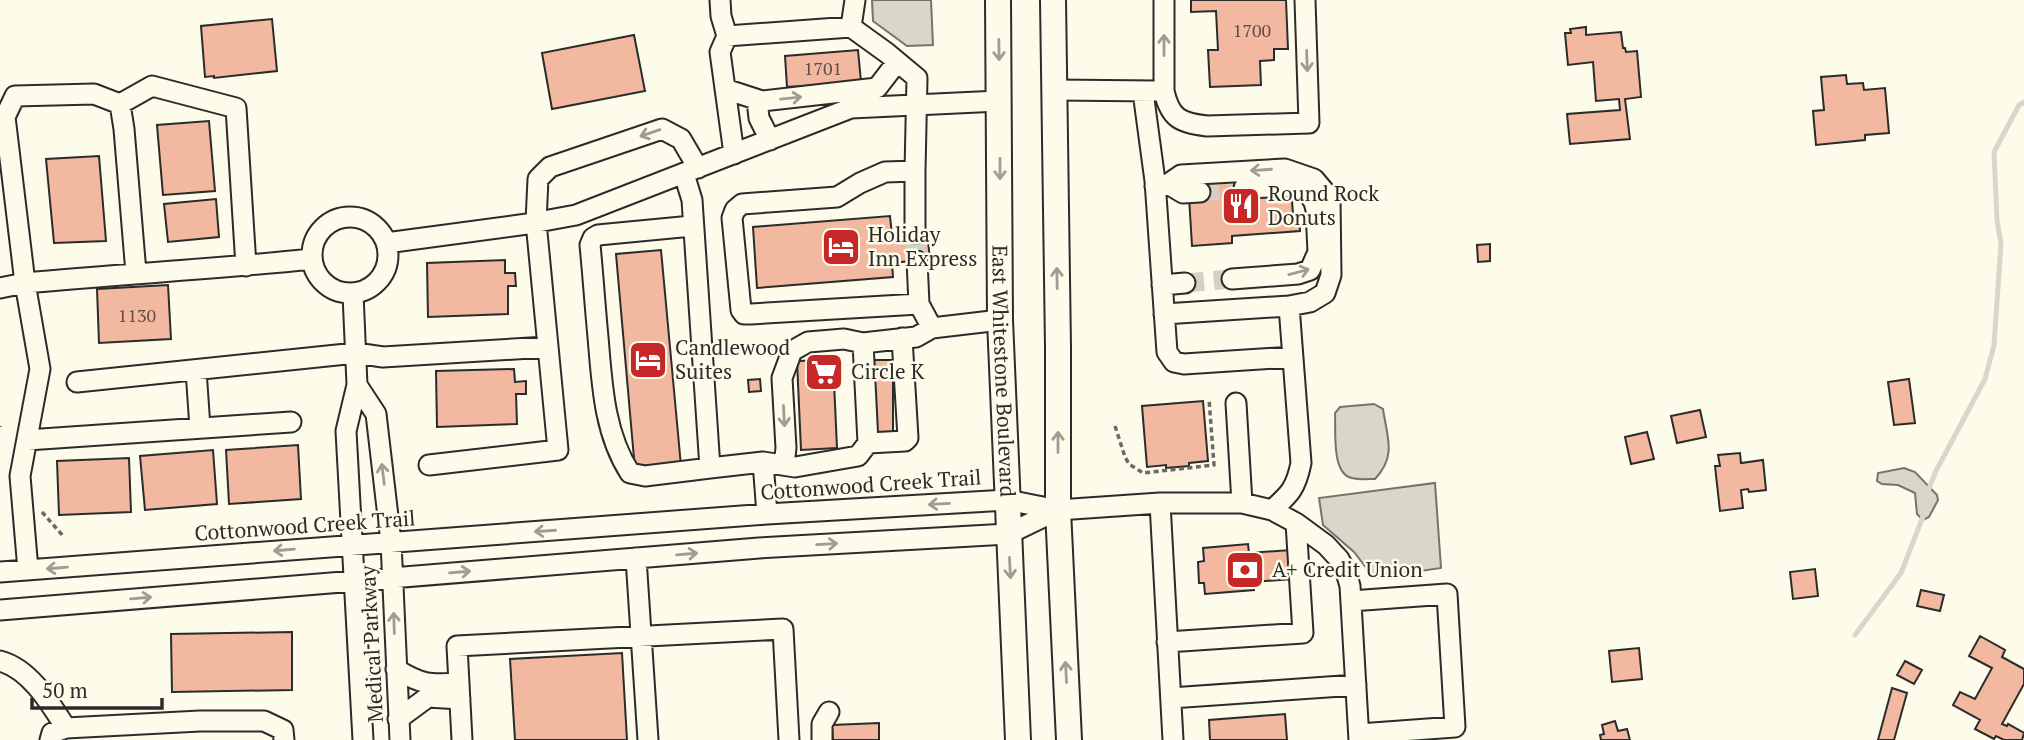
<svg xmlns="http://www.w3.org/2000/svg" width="2024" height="740" viewBox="0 0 2024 740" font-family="'PT Serif',serif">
	<rect width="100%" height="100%" fill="#fdfbea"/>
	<path fill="#d8d7c9" stroke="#74746e" stroke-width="2" d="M872,0H931L933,45L907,46L873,21Z
		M1374,404L1383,409C1387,437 1397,456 1375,479C1368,479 1359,480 1352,478C1331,474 1336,430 1335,413L1340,407Z
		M1904,468L1915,472L1937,495L1938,500L1929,517L1923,520L1917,514L1915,493L1898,485L1882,484L1877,481L1878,473Z
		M1435,483L1441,568L1374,578L1354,552L1323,525L1319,498Z"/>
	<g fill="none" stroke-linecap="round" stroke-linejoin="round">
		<path stroke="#d8d7c9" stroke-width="5" d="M1928,491L1936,471L1985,379L1994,345L2001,244L1997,220L1994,152L2019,105L2024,102
			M1855,635L1901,573L1924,514"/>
	</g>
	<path fill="#f2b8a0" stroke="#2b2b2b" stroke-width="2" d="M1191,0H1286L1288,49H1274V60L1260,61L1261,85L1210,87L1208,50H1218L1216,11L1191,12Z
		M272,19L277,71L214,78V76L205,77L201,26Z
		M1586,27V35L1621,32L1623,48H1625L1626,52L1637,51L1641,97L1625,99L1630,139L1570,144L1567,114L1620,110L1619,99L1596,101L1593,62L1568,65L1565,33H1571L1570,29Z
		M634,35L645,91L552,109L542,53Z
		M858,50L861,82L787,87L785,56Z
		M1846,75L1847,84L1863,83L1864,90L1885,88L1889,133L1865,135V140L1816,145L1813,111L1824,110L1821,77Z
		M209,121L215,191L163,195L157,125Z
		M99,156L106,241L54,243L46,159Z
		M1243,172L1291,187L1293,214H1299L1300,231L1232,236V243L1192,246L1189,197L1198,176Z
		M216,199L219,237L168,242L164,204Z
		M890,216L892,235L927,232L930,259L892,263L893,277L757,288L753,227Z
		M1490,244V261L1478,262L1477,245Z
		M661,250L681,466L635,470L616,254Z
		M505,260V273H515L516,286H508V314L428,317L427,263Z
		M168,285L171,339L99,343L97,289Z
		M833,360L837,448L801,450L797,361Z
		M874,360H893V438H876Z
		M514,369L515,382L526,381V394H516L517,424L437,427L436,371Z
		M760,379L761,391L749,392L748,380Z
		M1909,379L1915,423L1894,425L1888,382Z
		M1203,401L1208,461L1189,463V466L1166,468V465L1147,467L1142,406Z
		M1700,410L1706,437L1677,443L1671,416Z
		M1647,432L1654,459L1631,464L1625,437Z
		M298,445L301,499L229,504L226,450Z
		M213,450L217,504L145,510L140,456Z
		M1740,453L1741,463L1763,460L1766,490L1749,492L1748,489L1741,490L1743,508L1720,511L1715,466H1720L1718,455Z
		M129,458L131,512L59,515L57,461Z
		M1248,544L1249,553L1291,550L1293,579L1253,582L1254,590L1205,594L1204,583H1199L1198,562L1204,561L1203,548Z
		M1815,569L1818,596L1793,599L1790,572Z
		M1921,590L1944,595L1940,611L1917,606Z
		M292,632V690L172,692L171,634Z
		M1980,636L2005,650L2002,657L2024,669V684L2002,724L2007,726L2008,724L2024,733L2022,740H2004L1996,736L1994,739L1975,729L1980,720L1953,705L1960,692L1975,699L1992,668L1969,656Z
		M1639,648L1642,679L1612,682L1609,651Z
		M622,653L627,740H515L510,659Z
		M1905,661L1922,670L1914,684L1897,675Z
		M1892,688L1907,693L1894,740H1878Z
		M1285,714L1287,740H1210L1209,720Z
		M1615,721L1618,731L1627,729L1630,740H1601L1600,735L1604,734L1602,725Z
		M879,723V740H833L832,725Z"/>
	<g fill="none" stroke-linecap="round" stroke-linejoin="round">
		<path stroke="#d3d1c4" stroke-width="19" stroke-dasharray="19 10" stroke-linecap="butt" d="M1200,192L1244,188
			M915,233L917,261
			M1185,283L1232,279"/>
		<g stroke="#2b2b2b" stroke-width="23">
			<path id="minor" d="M720,0L721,16L727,36L720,52L734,154
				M1164,0V91C1170,118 1180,123 1207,126L1309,123L1305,0
				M851,27L855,0
				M727,36L851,27L887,53L917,78L915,171L885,172L860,183L837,197L742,204L735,210L732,218L741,310L744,314H751L919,304L932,328
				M725,89L762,101L877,88L897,62
				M1054,90L1156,91
				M1143,92L1155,181L1167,352L1174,362L1184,364L1292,357
				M757,100L759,118L770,140
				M120,104L152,86L236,108L246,266
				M684,174L692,200L710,468L645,476L630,473C604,433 602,384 598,337C595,306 593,275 590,245L593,238L598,235L692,226
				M1168,184L1183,193L1200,192
				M1155,186L1168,184L1181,175L1285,169L1314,179L1330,198L1331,275L1325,293L1310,302L1289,306L1164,314
				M312 255a38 38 0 1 1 76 0a38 38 0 1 1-76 0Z
				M915,233V171
				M386,243L527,224L576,215L851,108L999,101
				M917,261L919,304
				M1232,279L1298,274L1310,270L1318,252L1316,210L1314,202L1308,193L1297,186L1244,188
				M1162,285L1185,283
				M0,288L25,283L5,117L15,96L94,94L120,104L124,129L136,273
				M353,294L357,385L346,431L363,740
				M196,370L200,428
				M77,382L356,353L383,357L547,347
				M357,385L376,414L391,542L400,740
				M1236,403L1242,503
				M27,440L291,422
				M868,443L905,441L908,438L902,338
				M763,462L795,467L858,456L868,443L863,343
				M429,465L558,450L536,222L538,179L550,167L662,129L681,139L698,168
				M784,465L786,448L782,378L792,351L808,342L844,339L863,343L916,337L932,328L1000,320
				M710,468L763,462L767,514
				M1160,503L1173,740
				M1272,510C1290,494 1296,488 1301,463L1289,306
				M636,558L648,740
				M28,570L20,476L40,369L25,283C121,274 217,269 312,259
				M0,572L767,514L1007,500L1058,510L1160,503H1242L1272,510L1296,523L1326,545L1339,559L1346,572L1350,586L1359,740
				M1351,601L1447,594L1455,727L1359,734
				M0,610L759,548L1008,534L1058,510
				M1167,642L1303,633L1296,523
				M0,661C30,669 50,703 66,728
				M396,669C422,685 430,685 459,683
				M1171,698L1356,685
				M398,719L428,697L460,699
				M50,740L52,733L66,728L200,721H264L283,730L284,740
				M462,740L457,646L783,629L789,740
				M822,740V724L829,712"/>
		</g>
		<g stroke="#2b2b2b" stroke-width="28">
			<g id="major">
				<path id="s1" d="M998,0L1000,320L1018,740"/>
				<path d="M1053,0L1058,347V510L1069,740"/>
			</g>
		</g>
		<path stroke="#6a6964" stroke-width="3.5" stroke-dasharray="5 3.5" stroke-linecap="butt" d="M0,426V427
			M1115,426L1125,457L1129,464L1143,473L1214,465L1209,399
			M42,512L64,537"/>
		<use href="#minor" stroke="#fdfbea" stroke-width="19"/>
		<use href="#major" stroke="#fdfbea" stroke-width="24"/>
	</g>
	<defs><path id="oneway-shaft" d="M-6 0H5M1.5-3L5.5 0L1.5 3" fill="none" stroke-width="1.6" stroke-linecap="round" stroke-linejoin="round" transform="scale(1.75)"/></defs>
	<g stroke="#9e9d94">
		<use href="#oneway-shaft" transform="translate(1164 45) rotate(-90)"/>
		<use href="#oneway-shaft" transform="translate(999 50) rotate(89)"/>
		<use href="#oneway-shaft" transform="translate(1307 61) rotate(88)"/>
		<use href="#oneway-shaft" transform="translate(791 98) rotate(-6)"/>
		<use href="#oneway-shaft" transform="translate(650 133) rotate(161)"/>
		<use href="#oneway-shaft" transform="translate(1000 169) rotate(90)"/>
		<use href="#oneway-shaft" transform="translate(1261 170) rotate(176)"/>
		<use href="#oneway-shaft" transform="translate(1299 272) rotate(-15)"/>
		<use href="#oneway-shaft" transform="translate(1057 278) rotate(-91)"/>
		<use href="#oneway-shaft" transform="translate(784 416) rotate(87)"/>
		<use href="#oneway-shaft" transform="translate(1058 442) rotate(-90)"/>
		<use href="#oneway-shaft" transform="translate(383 474) rotate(-97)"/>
		<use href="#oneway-shaft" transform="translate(939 504) rotate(177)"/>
		<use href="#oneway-shaft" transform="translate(545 531) rotate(176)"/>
		<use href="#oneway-shaft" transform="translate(827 544) rotate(-3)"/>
		<use href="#oneway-shaft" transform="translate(284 550) rotate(175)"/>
		<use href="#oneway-shaft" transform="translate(687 554) rotate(-5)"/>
		<use href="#oneway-shaft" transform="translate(57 568) rotate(175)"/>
		<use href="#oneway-shaft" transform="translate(1010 568) rotate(87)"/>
		<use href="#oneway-shaft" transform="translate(460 572) rotate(-5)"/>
		<use href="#oneway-shaft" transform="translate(141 598) rotate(-5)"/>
		<use href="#oneway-shaft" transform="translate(394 623) rotate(-92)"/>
		<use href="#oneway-shaft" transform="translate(1066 672) rotate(-93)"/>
	</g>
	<defs>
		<g id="restaurant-square" transform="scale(2.0125)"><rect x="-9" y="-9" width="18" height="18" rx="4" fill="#c62828" stroke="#fdfbea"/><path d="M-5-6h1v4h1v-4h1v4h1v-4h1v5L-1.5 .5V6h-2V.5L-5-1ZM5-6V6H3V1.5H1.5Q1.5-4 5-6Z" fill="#fff"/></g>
		<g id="hotel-square" transform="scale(2.0125)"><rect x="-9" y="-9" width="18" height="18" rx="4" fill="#c62828" stroke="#fdfbea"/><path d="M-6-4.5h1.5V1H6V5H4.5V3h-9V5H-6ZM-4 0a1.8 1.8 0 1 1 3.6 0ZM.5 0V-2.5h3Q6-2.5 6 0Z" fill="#fff"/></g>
		<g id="supermarket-square" transform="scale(2.0125)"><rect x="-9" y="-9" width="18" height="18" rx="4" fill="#c62828" stroke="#fdfbea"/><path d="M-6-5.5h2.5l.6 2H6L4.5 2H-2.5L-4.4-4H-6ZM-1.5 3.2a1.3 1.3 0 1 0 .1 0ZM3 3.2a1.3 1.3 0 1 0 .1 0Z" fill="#fff"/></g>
		<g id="bank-square" transform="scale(2.0125)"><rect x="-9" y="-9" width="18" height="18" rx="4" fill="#c62828" stroke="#fdfbea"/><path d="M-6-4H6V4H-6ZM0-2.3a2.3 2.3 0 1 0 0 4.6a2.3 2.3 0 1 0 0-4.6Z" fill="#fff"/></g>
	</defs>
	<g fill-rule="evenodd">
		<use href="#restaurant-square" x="1241" y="206"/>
		<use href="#hotel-square" x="841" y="247"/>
		<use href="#hotel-square" x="648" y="360"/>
		<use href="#supermarket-square" x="824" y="372"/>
		<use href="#bank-square" x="1245" y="570"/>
	</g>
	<g text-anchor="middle" stroke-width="5" stroke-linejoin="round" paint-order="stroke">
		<g font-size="18" fill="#5d4e48">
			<text x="1252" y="37">1700</text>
			<text x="823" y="75">1701</text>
			<text x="137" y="322">1130</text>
		</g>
		<g font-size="21" fill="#2b2b2b" stroke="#fdfbea" text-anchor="start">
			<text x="1268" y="201">Round Rock<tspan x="1268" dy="24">Donuts</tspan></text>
			<text x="868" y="242">Holiday<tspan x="868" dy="24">Inn Express</tspan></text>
			<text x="675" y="355">Candlewood<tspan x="675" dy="24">Suites</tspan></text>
			<text x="851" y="379">Circle K</text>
			<text x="1272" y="577">A+ Credit Union</text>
		</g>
		<g font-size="21" fill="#2b2b2b" stroke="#fdfbea">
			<text dy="7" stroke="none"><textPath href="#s1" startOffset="371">East Whitestone Boulevard</textPath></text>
			<text transform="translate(871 485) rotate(-4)" y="7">Cottonwood Creek Trail</text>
			<text transform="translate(305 526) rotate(-4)" y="7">Cottonwood Creek Trail</text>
			<text transform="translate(372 644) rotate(-93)" y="7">Medical Parkway</text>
		</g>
	</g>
	<path d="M32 698v10h130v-10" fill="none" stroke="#2b2b2b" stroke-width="3.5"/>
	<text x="42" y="698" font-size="21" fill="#2b2b2b" stroke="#fdfbea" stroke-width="5" paint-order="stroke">50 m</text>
</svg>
